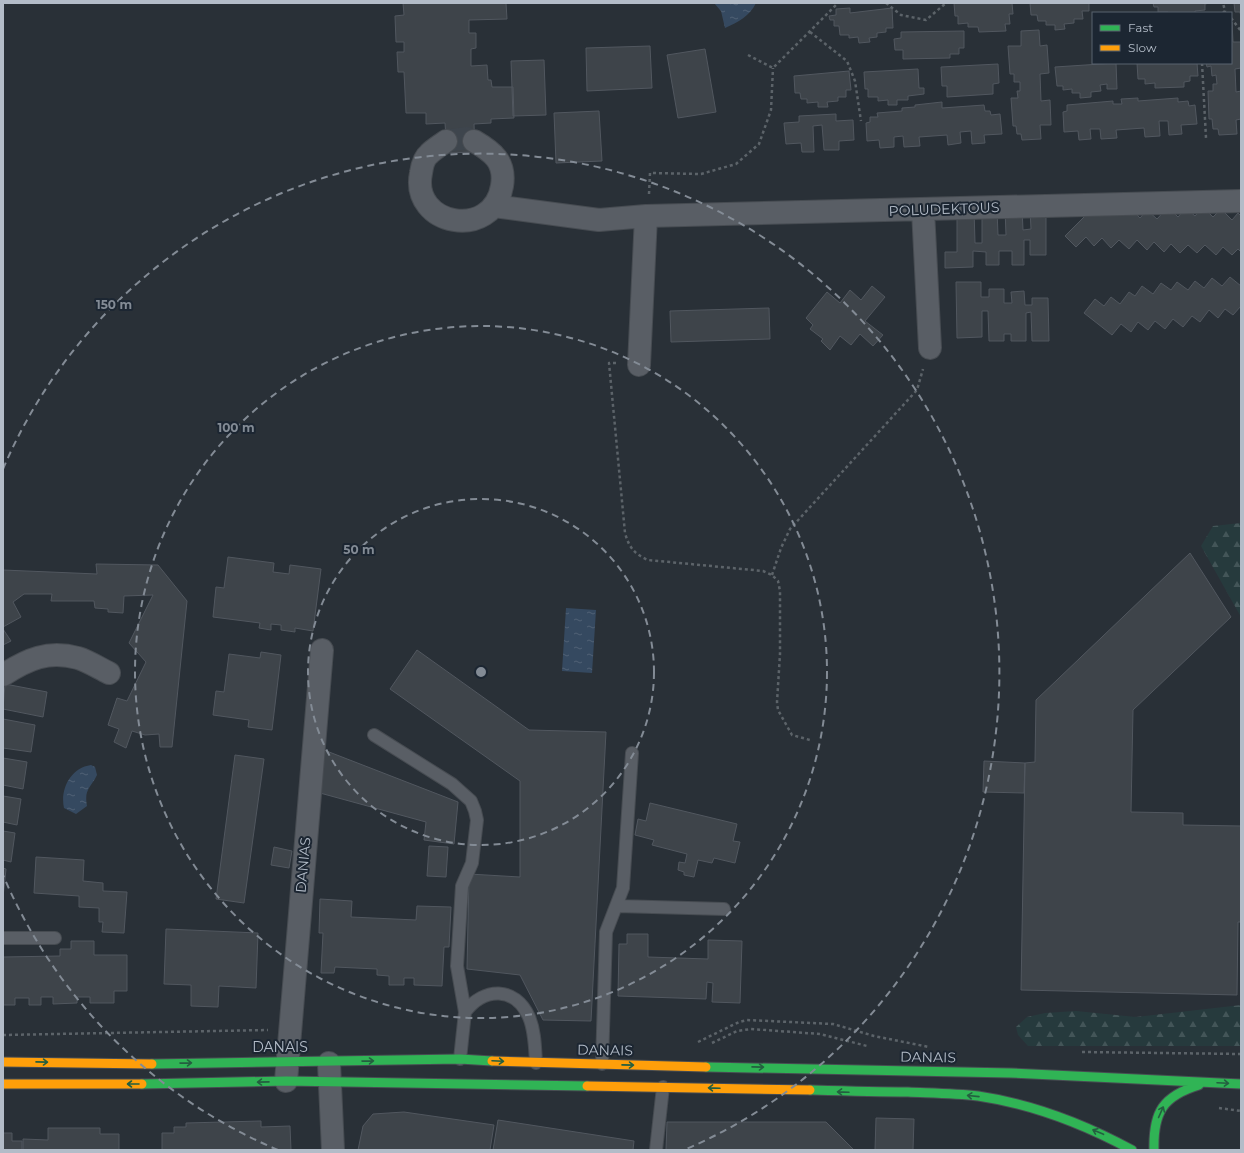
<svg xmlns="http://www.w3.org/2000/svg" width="1244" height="1153" viewBox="0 0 1244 1153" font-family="Montserrat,sans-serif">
	<defs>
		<pattern id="forest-firs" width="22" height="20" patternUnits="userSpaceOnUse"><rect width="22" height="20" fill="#263a3d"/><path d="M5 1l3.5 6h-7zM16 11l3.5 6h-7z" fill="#435558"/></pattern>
		<pattern id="water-ripples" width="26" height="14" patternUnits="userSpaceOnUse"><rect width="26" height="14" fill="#354960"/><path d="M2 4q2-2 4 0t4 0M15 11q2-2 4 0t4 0" fill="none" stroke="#506175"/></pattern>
	</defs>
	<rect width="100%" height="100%" fill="#293037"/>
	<path fill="url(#forest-firs)" d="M1241,523V617L1201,546L1213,526Z
		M1241,1005V1046H1028L1018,1035L1016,1027L1027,1017L1045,1013L1076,1011L1136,1017Z"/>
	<path fill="url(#water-ripples)" d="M714,3H756C750,16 738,22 725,28L721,11Z
		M566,608L596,610L592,673L562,671Z
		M91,765L95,767L97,775C90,789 84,789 87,806L76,814L64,808C60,790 70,768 91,765Z"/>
	<path fill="#3e444a" stroke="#51575f" d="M403,3H506L507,19L469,20V33H476V48L471,49V66L487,65L488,80H491L492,87H513L514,118L491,119V123L474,124L475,152L447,153L445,123L426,124V113H406L404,72H398L397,52H404V42H396L395,16L404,15Z
		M954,3H1012L1013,14H1009L1010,24H1005L1006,31L979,32L978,27H968V23L958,24V16H955Z
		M1030,3H1089V11H1082L1083,19H1074V23L1064,24L1065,29L1055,30V25H1046V21H1038L1037,15H1031Z
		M1153,3H1210L1205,4V10L1195,11V13H1169L1168,12H1158V7H1154Z
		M1234,3H1241V17L1240,12H1235Z
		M850,8V13L892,8L893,28H886V32L877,33V37L869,38L870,42L859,43L858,37L849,38V35H840L839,26H834V20H830L829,16L836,15V9Z
		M1232,22L1233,42H1241V68L1235,69L1236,92L1241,91V119L1236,120L1237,134L1219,135L1218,129H1213L1212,119H1209L1208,91H1213V84H1217L1216,75L1212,76L1211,66L1207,67L1206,63H1231Z
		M1039,30L1040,46L1047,45L1049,73L1040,74L1041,101L1050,100L1051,125H1040L1041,139L1022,140L1021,134H1017L1016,126H1013L1011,98H1018L1017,91H1020V82H1014V74H1010L1008,46H1021V31Z
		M964,31V48H959V54H950V58L903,59V50H895L894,39L901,38V32Z
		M650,46L652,88L587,91L586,48Z
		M705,49L716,112L678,118L667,55Z
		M544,60L546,115L513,116L511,61Z
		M1116,63L1117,89H1107V84L1100,85L1101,91L1091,92V97L1080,98V93H1072V89L1063,90V86H1057L1055,67Z
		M1137,63H1197L1198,76H1190V81L1184,82V87L1155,88V83L1145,84V79H1138Z
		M998,64L999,83L993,84V94L947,97V86H942L941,67Z
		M918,69L919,88H924V94L908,96V100H897V105H888V100L878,101V97H868V89H865L864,72Z
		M849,71L851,90H846V97H838V101L827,102L828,107H818V102L807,103V99H801L800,93H795L794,76Z
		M1138,98V101L1178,98V102L1188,101L1189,106L1195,105L1197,124L1181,125L1182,134L1169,135L1168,121H1159L1160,136L1145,137L1144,128L1116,130L1117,138L1101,139L1100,129H1090L1091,139L1079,140L1078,131L1064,132L1063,112L1067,111V105L1113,101V104H1122L1121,99Z
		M942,102V108L984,105L985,111H990L991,115L1000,114L1002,134L984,135L985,143L972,144L971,131L960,132L961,143L948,145L947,135L919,137L920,146L904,147L903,136L894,137V147L880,148L879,140L867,141L866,123L870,122V117H878L877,113L902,111V108L915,107V105Z
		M599,111L602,161L556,163L554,113Z
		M836,114V121L853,120L854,140L839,141V150H824L822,125L813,126L814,152H802L801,143L786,144L784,123L799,122V116Z
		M1094,207L1103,216L1112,207L1122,216L1130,208L1140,218L1147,210L1157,219L1168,207L1178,217L1186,208L1195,216L1203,207L1213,217L1221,209L1232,220L1238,213L1241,216V252L1238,249L1232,255L1223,247L1216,255L1205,245L1197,253L1188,245L1180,253L1171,244L1164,252L1154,242L1147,250L1137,240L1129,249L1119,240L1111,248L1102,238L1094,246L1086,237L1076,247L1065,236Z
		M1022,208L1023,230L1031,229L1030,209H1046V255H1030V240H1024V265H1012V251H999V265H986V252L973,251V267L945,268V252H957V210L974,209L975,243H982V210H997L998,235H1006L1005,209Z
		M1230,277L1241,286V306L1233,315L1225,309L1218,318L1209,310L1200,322L1192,316L1183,327L1173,319L1165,329L1155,321L1148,330L1138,322L1131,332L1121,324L1112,335L1084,313L1095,299L1104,306L1111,297L1120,304L1129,292L1135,296L1142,286L1153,294L1161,283L1171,290L1177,282L1188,290L1195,281L1204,288L1212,278L1222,286Z
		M956,282H981V297H989V289H1004V303H1012L1011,292L1024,291L1025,305H1032V298H1048L1049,341H1032L1031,312L1026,313V341H1011V334H1004V341H989L988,311H982V337L957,338Z
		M872,286L885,297L865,321L883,335L873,346L860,334L851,345L840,336L830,350L821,341L823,339L810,329L813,325L806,318L827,292L840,303L850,290L861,300Z
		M769,308L770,339L671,342L670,311Z
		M1190,553L1231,617L1133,710L1131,812L1183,813V825L1241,826V922H1238L1237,995L1021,990L1025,763L1035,762L1036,700Z
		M228,557L274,563L273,572L289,574L290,565L321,569L313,631L295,628V632L281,630V625L271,624V630L259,628L260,623L213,617L216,587L224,588Z
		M96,564L158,565L187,601L172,747H160L159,734L145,735L132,731L126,748L114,742L119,729L108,725L117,698L127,701L146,662L129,643L153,595L124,596L123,613L108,612V609L95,608L94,601H51L52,594H24L13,602L21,617L3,627V570L97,574Z
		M3,629L11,641L3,645Z
		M417,650L529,730L606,732L591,1021L543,1020L520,975L467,969L469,874L520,877V781L390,689Z
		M261,652L281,655L272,730L248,727L249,720L213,715L216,691L224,692L229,654L260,658Z
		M5,684L47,692L43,717L3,709Z
		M3,719L35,725L31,752L3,748Z
		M324,750L458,802L454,844L424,840L426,822L320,793Z
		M235,755L264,759L244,903L216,899Z
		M3,758L27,762L23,789L3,785Z
		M984,761L1025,763L1024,793L983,792Z
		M3,796L21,799L17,825L3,822Z
		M650,803L737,824L733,841L740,842L735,863L714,858L712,863L698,860L694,877L684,875V872L678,870L679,862L685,863L687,854L652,845L654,840L635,835L638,819L646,821Z
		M3,831L15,833L11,862L3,860Z
		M429,846L448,847L446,877L427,876Z
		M274,847L292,851L289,868L271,865Z
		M36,857L84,860L83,881L103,883V891L127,892L124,933L102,932L103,922H99V908L79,907V896L34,893Z
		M3,868L6,869L3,897Z
		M320,899L352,901L351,917L416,920L417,906L451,907L449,947H444L442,986L414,985V978H404V985H389V976L377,975V969L335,967L334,973H321L323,933H319Z
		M166,929L258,933L256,988L219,986L218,1007L191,1006V985L164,984Z
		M627,934H648V957L708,959V940L742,941L740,1003L712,1002L713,983L707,982L706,999L618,996L619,944H627Z
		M71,941H94V955H127V991H114V1003H90V997H77V1003L53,1004V997H41V1005H29V998H15V1005H3V957L60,956V949H71Z
		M404,1112L494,1125L490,1150H358L363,1126L373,1114Z
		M876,1118L914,1119L913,1150H875Z
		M498,1120L634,1141L633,1150H493Z
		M261,1121V1127L290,1126L291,1150H162V1133H174V1127H186V1123Z
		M667,1122H826L854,1150H666Z
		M48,1128H100V1134H119V1150H23V1139L48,1140Z
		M3,1133H12V1141H22V1150H3Z"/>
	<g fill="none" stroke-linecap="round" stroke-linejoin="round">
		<path stroke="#3e454d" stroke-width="22" stroke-dasharray="22 11" stroke-linecap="butt" d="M446,141L467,138L474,141"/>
		<g stroke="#474c52" stroke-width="14">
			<path id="lane" d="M374,735L452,784L471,801L475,811L477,820L472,863L462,886L457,966L465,1012L460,1059
				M617,906L724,909
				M3,938H55
				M465,1012C484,987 515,986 529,1017C535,1031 535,1048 536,1063
				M602,1064L606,932L623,888L632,753
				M656,1150L663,1087"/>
		</g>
		<g stroke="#474c52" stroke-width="24">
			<path id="street" d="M446,141C441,145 434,149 429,154C424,158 422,166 421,173C410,226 493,241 502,186C506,162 493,152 474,141
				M494,206L599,220L646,216L1241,201
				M923,210L930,348
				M639,365L646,216
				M3,675C28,659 48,650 78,658C88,661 99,668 109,673
				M329,1063L333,1150
				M286,1081L322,650"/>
		</g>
		<g stroke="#474c52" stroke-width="11">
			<path id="fast" d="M152,1064L460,1059L492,1061
				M706,1067L1011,1073L1241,1084
				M142,1084L286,1081L587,1086
				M810,1090C843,1091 875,1092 908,1092C931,1093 955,1093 978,1096C1032,1104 1084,1124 1132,1150
				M1154,1150C1153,1112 1163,1096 1199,1085"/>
		</g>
		<g stroke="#474c52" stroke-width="11">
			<path id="slow" d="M492,1061L706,1067
				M3,1062L152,1064
				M3,1084H142
				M587,1086L810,1090"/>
		</g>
		<path stroke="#5c6369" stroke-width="2.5" stroke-dasharray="3 3" stroke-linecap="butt" d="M886,3L901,15L926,20L946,3
			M1223,13L1225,11L1223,3
			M1231,18L1241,31
			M810,32L847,61L855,81L861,121
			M748,55L773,68L838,3
			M1202,63L1206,138
			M649,194L650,173L701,174L736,164L759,144L771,110L773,68
			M616,363H609L625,533C629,547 634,554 648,560L763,571L772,575L778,581L780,591V654L777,702L778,710L792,735L810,740
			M772,575L781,548L790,529L917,390L923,369
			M3,1035L268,1030
			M698,1042L739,1022L747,1020L833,1024L874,1036L929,1047
			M712,1043L737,1031L751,1029L820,1034L867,1046
			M1082,1052L1241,1054
			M1219,1108L1241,1111"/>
		<use href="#lane" stroke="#595e65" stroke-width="12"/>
		<use href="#street" stroke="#595e65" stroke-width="22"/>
		<use href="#fast" stroke="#30b455" stroke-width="9"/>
		<use href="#slow" stroke="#ff9f0a" stroke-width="9"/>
	</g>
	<defs><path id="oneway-shaft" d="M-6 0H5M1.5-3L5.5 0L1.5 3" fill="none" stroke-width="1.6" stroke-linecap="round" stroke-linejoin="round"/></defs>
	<g stroke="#245f40">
		<use href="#oneway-shaft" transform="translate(368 1061) rotate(-1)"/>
		<use href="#oneway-shaft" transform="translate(498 1061) rotate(3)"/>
		<use href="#oneway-shaft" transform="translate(42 1062) rotate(1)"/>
		<use href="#oneway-shaft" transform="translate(186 1063) rotate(-1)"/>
		<use href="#oneway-shaft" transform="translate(628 1065) rotate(1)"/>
		<use href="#oneway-shaft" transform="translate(758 1067) rotate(1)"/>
		<use href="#oneway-shaft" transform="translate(263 1082) rotate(179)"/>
		<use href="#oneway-shaft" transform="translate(1223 1083) rotate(3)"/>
		<use href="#oneway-shaft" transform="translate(133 1084) rotate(-180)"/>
		<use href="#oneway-shaft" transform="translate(714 1088) rotate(-178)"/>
		<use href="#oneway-shaft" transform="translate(843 1092) rotate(-178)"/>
		<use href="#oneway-shaft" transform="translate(973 1096) rotate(-174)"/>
		<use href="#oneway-shaft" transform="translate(1161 1112) rotate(-66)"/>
		<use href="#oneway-shaft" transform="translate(1098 1132) rotate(-157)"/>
	</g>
	<g fill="none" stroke="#838b95" stroke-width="2" stroke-dasharray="7 5">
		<circle cx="481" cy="672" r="173"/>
		<circle cx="481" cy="672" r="346"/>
		<path d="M278 1150A519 519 0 0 1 3 875M3 469A519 519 0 1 1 684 1150"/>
	</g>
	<g text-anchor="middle" stroke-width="4" stroke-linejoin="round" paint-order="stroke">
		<g font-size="14" fill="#b3bcc8" stroke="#1c2632">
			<text transform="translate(944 209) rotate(-2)" y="5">POLUDEKTOUS</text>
			<text transform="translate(303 865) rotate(-85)" y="5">DANIAS</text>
			<text x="280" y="1052">DANAIS</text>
			<text transform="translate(605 1050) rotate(1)" y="5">DANAIS</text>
			<text transform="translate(928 1057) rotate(1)" y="5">DANAIS</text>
		</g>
	</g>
	<circle cx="481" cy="672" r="6" fill="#838b95" stroke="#1c2632" stroke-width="2"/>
	<g font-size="12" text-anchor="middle" font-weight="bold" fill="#838b95" stroke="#1c2632" stroke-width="4" stroke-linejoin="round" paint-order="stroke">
		<text x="114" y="309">150 m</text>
		<text x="236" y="432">100 m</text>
		<text x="359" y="554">50 m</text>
	</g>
	<rect width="1244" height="1153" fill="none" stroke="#b3bcc8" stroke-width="8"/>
	<rect x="1092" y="12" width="140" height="52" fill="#1c2632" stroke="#58626e"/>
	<rect x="1100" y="25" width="20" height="6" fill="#30b455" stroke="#58626e"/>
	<text x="1128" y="32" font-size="12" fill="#b3bcc8">Fast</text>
	<rect x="1100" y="45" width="20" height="6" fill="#ff9f0a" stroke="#58626e"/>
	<text x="1128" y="52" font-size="12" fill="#b3bcc8">Slow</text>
</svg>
